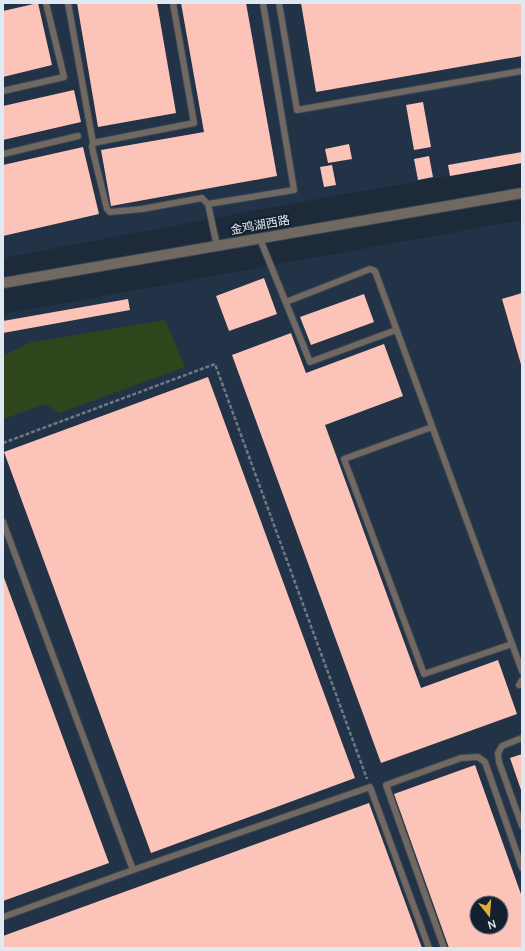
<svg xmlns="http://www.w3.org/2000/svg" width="525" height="951" viewBox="0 0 525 951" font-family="Manrope,'Noto Sans SC',sans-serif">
	<rect width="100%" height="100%" fill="#1d2a39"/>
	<path fill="#233347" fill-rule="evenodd" d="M3,3H522V163L301,202L3,258Z
		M522,220V948H3V314ZM477,903H501V927H477Z"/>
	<path fill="#2f461d" d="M165,320L185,367L59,413L46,404L3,419V356L29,343Z"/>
	<path fill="#fcc4b9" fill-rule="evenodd" d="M38,3L52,65L3,77V11Z
		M77,3H157L176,113L98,127Z
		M181,3H246L277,176L111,206L101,150L204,132Z
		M301,3H522V56L316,92Z
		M74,90L81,122L3,140V106Z
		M423,102L431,147L414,150L406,105Z
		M349,144L352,159L328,163L325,149Z
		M83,147L99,214L3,236V165Z
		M522,152V163L450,176L448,165Z
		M429,156L433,177L418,180L414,159Z
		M332,165L336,185L324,187L320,167Z
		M264,278L277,314L229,331L216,296Z
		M522,293V368L502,299Z
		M364,294L374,322L311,345L300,317Z
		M128,299L130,310L3,333V321Z
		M291,333L306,373L384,344L403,396L325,425L421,688L498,660L517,714L381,763L232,355Z
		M208,377L355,778L151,853L4,452Z
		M3,575L109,863L3,901Z
		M522,754V793L510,758Z
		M475,765L522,897V948H449L394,794ZM477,903H501V927H477Z
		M369,803L422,948H3V936Z"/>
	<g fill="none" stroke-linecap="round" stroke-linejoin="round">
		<g stroke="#384553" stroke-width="8">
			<path id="service" d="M68,3L93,143
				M173,3L194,123L93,143L92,146L93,152L107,209L110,212L142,209L202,198L208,204
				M279,3L297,110L522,71
				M3,91L64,77L46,3
				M3,154L78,136
				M260,239L310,362L396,330
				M217,246L208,204L294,190L263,3
				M286,302L370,269L375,271L522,671
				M432,427L344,459L424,674L512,644
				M3,522L133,870
				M519,685L522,680
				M522,738L502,746L498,753L499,762L522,826
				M3,917L133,870L370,787L429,948
				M444,948L386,785L461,758L478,757L485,762L522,868"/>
		</g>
		<g stroke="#384553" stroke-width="12">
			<path id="tertiary" d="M3,283L522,193"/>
		</g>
		<path stroke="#6e7986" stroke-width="2.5" stroke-dasharray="4 2" stroke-linecap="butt" d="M3,443L215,364L367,779"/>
		<use href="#service" stroke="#726862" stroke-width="6"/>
		<use href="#tertiary" stroke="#726862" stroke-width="10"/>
	</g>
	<g text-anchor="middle" stroke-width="4" stroke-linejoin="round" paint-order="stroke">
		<g font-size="12" fill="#e0e8f2" stroke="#14202f">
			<text transform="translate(260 225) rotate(-10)" y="4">金鸡湖西路</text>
		</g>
	</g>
	<rect width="525" height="951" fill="none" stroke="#e0e8f2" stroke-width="8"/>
	<g transform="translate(489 915) rotate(163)"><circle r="19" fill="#14202f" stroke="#66707d"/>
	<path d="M0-3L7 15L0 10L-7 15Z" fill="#e1af34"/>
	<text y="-6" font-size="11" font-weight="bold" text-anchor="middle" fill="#e0e8f2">N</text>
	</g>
</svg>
